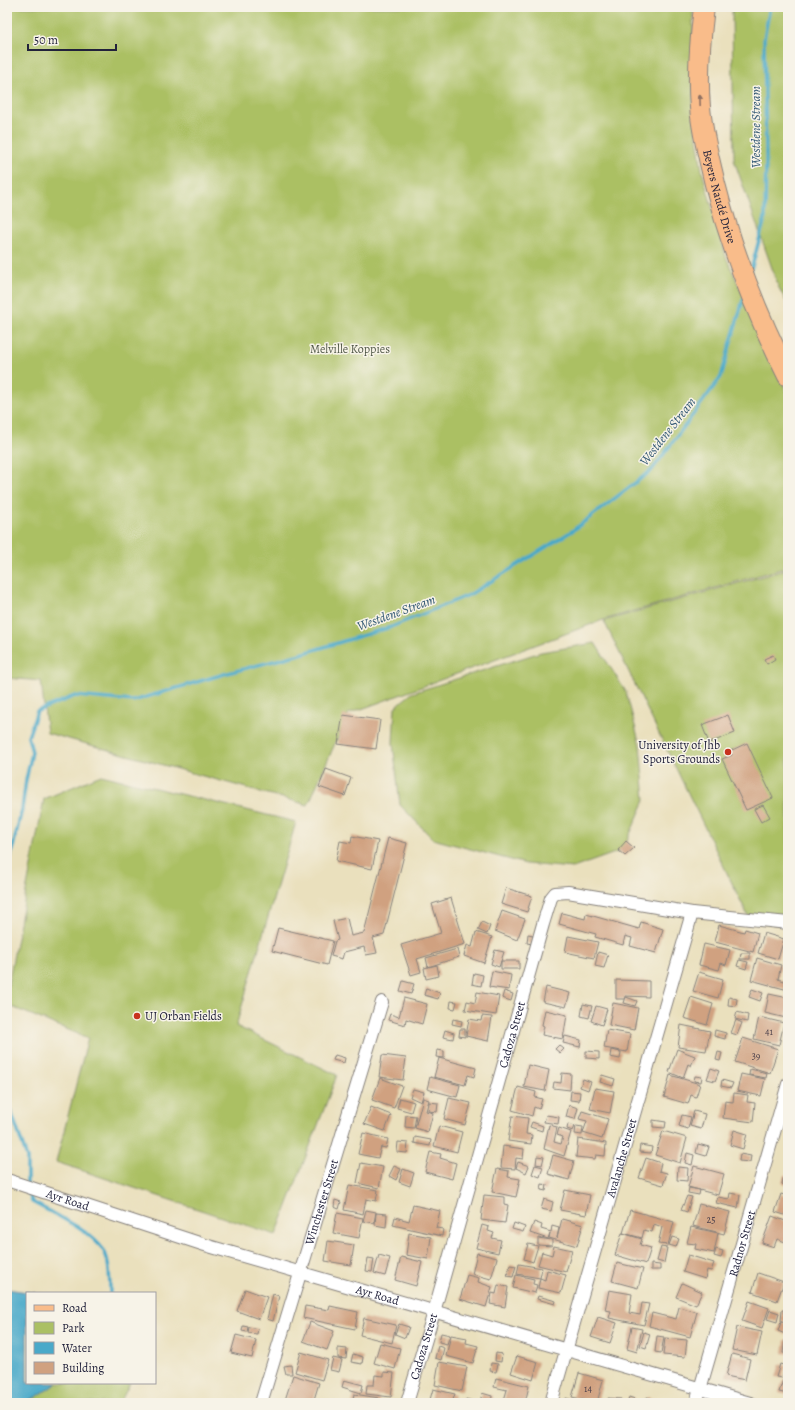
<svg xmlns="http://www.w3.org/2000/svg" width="795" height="1410" viewBox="0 0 795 1410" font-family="Alegreya,serif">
	<rect width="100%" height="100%" fill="#f7f3e8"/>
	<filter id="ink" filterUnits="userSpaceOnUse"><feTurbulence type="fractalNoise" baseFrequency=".025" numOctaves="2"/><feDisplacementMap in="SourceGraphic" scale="8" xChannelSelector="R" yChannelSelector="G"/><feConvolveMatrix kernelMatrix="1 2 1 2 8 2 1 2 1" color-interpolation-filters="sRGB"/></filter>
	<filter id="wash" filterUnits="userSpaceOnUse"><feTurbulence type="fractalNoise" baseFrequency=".012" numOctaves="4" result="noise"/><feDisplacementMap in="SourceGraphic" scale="16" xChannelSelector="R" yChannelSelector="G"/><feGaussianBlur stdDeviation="0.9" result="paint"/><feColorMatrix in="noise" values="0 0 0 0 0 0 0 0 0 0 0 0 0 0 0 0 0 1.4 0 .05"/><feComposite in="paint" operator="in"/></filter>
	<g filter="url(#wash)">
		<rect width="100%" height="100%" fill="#eae0bd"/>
		<path fill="#abc064" stroke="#667150" d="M7,7H693V111L702,171L726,257L788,395V567L603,620L348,714L308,805L47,733L41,681L7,678Z
			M733,7H788V305L779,288L734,160L732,12Z
			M788,569V925L751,922L604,621Z
			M595,643L626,692L640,745L645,800L623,850L573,868L526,864L433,839L400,805L393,743L395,707L412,693L541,652Z
			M101,775L296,822L236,1026L337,1075L276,1235L56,1162L88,1038L7,1005V990L44,799Z
			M57,1383H130L120,1403H22L36,1397Z"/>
		<path fill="#4aa9c9" stroke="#366682" d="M7,1289L35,1293H27V1383H57L36,1397L22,1403H7Z"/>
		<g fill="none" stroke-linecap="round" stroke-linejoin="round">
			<path stroke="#4aa9c9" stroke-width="3.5" d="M751,270L765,218L766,155L764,39L770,7
				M7,872L22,809L26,780L32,752L28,737L37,711L75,696L133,701L224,674L304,653L391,627L469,595L572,531L652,470L721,377L743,300
				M11,1111L27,1158V1184
				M28,1190L32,1202C52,1213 92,1231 104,1251C110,1261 110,1281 110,1293"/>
		</g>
		<g id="blocks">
			<path fill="#d0a180" d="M773,655L775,659L767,664L764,659Z
				M343,715L380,720L376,749L338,744Z
				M728,715L735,733L709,743L702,725Z
				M747,743L773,798L746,810L722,759L732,755L730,751Z
				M326,769L351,778L345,796L319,787Z
				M763,805L770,817L761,822L754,809Z
				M352,836L378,841L372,869L336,861L340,841L351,843Z
				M388,838L407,843L384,935L373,938L377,953L366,955L364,947L344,952L342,959L331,956L335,941L338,940L333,921L347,918L351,936L364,933Z
				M626,841L634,848L625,856L618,850Z
				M506,888L532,896L527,912L501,904Z
				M451,898L465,944L417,959L421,972L411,975L401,945L441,933L432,904Z
				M502,911L525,919L517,940L495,931Z
				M562,913L585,919L586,914L639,929L641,922L663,929L656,953L630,946L632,938L625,936L623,945L595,937L596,934L559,924Z
				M482,922L490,926L487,934L478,930Z
				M719,925L744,932L745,929L758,933L753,952L715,942Z
				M278,928L333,941L327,965L272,951Z
				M476,932L492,937L484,963L464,956L467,945L472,947Z
				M764,933L784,939L778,959L758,953Z
				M528,934L533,935L532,944L527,943Z
				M568,936L598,942L594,958L565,952Z
				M704,944L730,950L726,965L721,963L719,970L699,965Z
				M457,949L459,957L428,967L426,958Z
				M495,950L504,952L499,967L491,964Z
				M598,952L608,955L604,968L595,966Z
				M741,953H750V959H740Z
				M757,958L781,965L778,979L788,982V990L751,980Z
				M739,960L748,962L746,969L737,966Z
				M501,961H519V969H501Z
				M437,965L439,976L426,979L424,968Z
				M492,971L511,975L509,990L489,987Z
				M699,972L723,979L718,998L693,991Z
				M474,973L483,975L481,986L472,984Z
				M616,980L649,981V997L625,996V999H616Z
				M403,981L414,984L411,994L400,991Z
				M546,987L570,993L566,1007L543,1002Z
				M426,988L440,993L438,999L424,995Z
				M752,989L763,993L760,1001L749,997Z
				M504,991L513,994L511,1001L502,998Z
				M477,992L499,996L496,1015L465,1010L467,1001L475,1003Z
				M769,994L788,998V1008L786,1018L765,1013Z
				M626,997L637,1001L635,1006L624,1003Z
				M691,997L713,1004L707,1025L684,1018Z
				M729,997L737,999L736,1006L728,1005Z
				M404,998L427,1004L422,1024L406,1019L405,1025L388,1020L390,1014L399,1017Z
				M451,1001L457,1002L455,1009L450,1008Z
				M613,1003L638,1008L634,1030L609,1025Z
				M583,1004L592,1006L589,1018L581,1016Z
				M596,1006L607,1009L602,1025L591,1021Z
				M545,1010L567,1015L563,1039L542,1035L544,1026L542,1025Z
				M737,1012L748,1015L747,1022L735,1019Z
				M482,1016L492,1017L488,1041L466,1036L469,1019L481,1021Z
				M759,1017L784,1023L779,1045L754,1039Z
				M453,1019L462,1021L461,1026L452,1024Z
				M736,1020L742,1023L737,1035L731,1033Z
				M681,1025L710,1031L706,1051L678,1047Z
				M460,1029H465V1037L459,1036Z
				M445,1030L454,1033L453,1039L443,1037Z
				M607,1030L630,1034L627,1052L604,1048Z
				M715,1030L726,1033L725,1039L714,1036Z
				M565,1036L581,1040L580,1047L563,1043Z
				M743,1038L778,1049L770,1073L735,1062Z
				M559,1045L564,1049L560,1053L555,1049Z
				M677,1049L695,1056L691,1066L688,1064L683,1078L669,1072Z
				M437,1050L444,1051V1058L436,1057Z
				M611,1050L621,1052L620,1059L610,1057Z
				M586,1051L599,1052V1059L586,1058Z
				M718,1052L722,1053L720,1061L716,1060Z
				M335,1055L345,1058L344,1063L333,1060Z
				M382,1055L406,1058L403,1080L379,1077Z
				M439,1058L476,1068L474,1077L468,1075L465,1085L434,1077Z
				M528,1065L549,1070L545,1091L524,1087Z
				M711,1068L719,1071L715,1081L707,1079Z
				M750,1069L767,1073L766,1078L749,1075Z
				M562,1073L571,1074L570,1090L553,1088L554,1082L561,1083Z
				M741,1074L765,1079L761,1096L737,1091Z
				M602,1075L615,1079L613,1086L600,1082Z
				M670,1075L700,1084L696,1097L691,1095L688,1104L664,1097Z
				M695,1076L702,1077L701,1082L694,1081Z
				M430,1077L460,1085L457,1097L427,1089Z
				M380,1078L402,1086L394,1108L372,1100Z
				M583,1079L591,1082L588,1090L580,1087Z
				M722,1080L733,1083L731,1088L721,1086Z
				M518,1087L536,1092L535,1097L542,1099L539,1109L534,1107L532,1116L512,1110Z
				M595,1088L614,1091L610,1113L590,1109Z
				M413,1089L424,1092L421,1102L410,1097Z
				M571,1091L580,1092L579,1101L570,1100Z
				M734,1093L748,1095L747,1102L755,1103L753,1122L723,1118L725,1101L733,1102Z
				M400,1098L414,1102L411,1112L397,1108Z
				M423,1098L429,1100L426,1111L433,1113L428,1132L415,1128Z
				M449,1098L471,1103L465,1125L444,1119Z
				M429,1102L438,1103L437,1112L428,1111Z
				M569,1105L578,1108L575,1119L566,1117Z
				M371,1107L391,1115L385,1131L364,1124Z
				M582,1111L608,1119L602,1139L583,1133L587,1121L579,1119Z
				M694,1111L705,1114L701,1129L690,1126Z
				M406,1115L416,1116L414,1128L405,1127Z
				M546,1115L559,1117L558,1124L544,1122Z
				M682,1115L691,1117L688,1129L679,1126Z
				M512,1116L528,1118L526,1134L532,1135L531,1144L508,1141Z
				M653,1120L666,1122L665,1128L653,1127Z
				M532,1122L543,1126L542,1131L530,1127Z
				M568,1124L575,1126L573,1131L567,1129Z
				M549,1125L557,1127L554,1142L561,1144L563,1137L557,1135L559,1128L571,1132L564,1156L544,1149Z
				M439,1126L462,1132L457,1152L434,1146Z
				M576,1126L583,1127L582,1135L575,1134Z
				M734,1130L747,1134L743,1149L730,1145Z
				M663,1131L687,1138L680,1163L655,1155Z
				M363,1133L388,1139L386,1148L381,1147L378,1158L358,1154Z
				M415,1137L431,1140L430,1146L414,1143Z
				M578,1139L606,1143L605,1156L596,1155L595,1159L576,1157Z
				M398,1142L408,1143L407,1153L397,1152Z
				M698,1144L709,1147L706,1156L696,1153Z
				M640,1145L652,1147L651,1153L639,1152Z
				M503,1146L524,1149L523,1159L516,1158L515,1169L501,1168Z
				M430,1152L441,1154L440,1158L456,1163L452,1179L425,1172Z
				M687,1153L694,1155L692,1165L685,1163Z
				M740,1154L751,1156L750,1162L739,1161Z
				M553,1155L574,1161L569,1180L548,1174Z
				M537,1156L544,1157L542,1165L536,1164Z
				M646,1158L661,1163L659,1171L667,1173L663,1185L639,1178Z
				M518,1162L529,1166L526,1173L516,1168Z
				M361,1163L383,1167L379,1188L357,1183Z
				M535,1165L543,1167L540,1177L532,1174Z
				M394,1166L401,1169L396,1180L389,1176Z
				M694,1166L724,1174L718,1195L688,1187Z
				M678,1167L688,1168L687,1181L677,1180Z
				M403,1169L414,1173L410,1186L399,1182Z
				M497,1169L509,1171L508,1177L520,1179L516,1197L492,1192Z
				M784,1175L788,1176V1186L782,1184Z
				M542,1184L547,1185L546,1191L541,1190Z
				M349,1185L378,1190L376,1201L366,1199L363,1214L344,1210Z
				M689,1188L700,1190L699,1195L688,1193Z
				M565,1190L590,1195L586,1215L560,1210Z
				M730,1193L740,1195L738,1208L716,1203L718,1197L729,1199Z
				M781,1194L788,1196V1216L775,1212Z
				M484,1195L504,1197V1204L508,1205L505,1223L481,1220Z
				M687,1196L692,1197L687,1212L681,1210Z
				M544,1199L553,1202L551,1211L541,1209Z
				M335,1200L341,1202L339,1209L334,1207Z
				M699,1204L730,1212L724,1234L693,1226Z
				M413,1205L440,1211L436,1228L443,1229L442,1236L393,1225L395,1217L409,1221Z
				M366,1210L376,1212L374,1223L363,1221Z
				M630,1210L674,1222L668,1245L658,1244L662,1227L654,1224L652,1232L644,1230L642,1238L623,1233Z
				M337,1213L363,1218L359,1238L333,1233Z
				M376,1213L387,1214L386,1227L375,1225Z
				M772,1216L788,1222V1243L777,1239L774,1247L762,1243Z
				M562,1219L583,1225L577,1246L549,1238L550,1233L548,1239L530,1233L534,1222L542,1225L541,1229L551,1232L552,1226L559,1228L557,1238Z
				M514,1223L525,1227L523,1232L512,1229Z
				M482,1225L489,1227L488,1231L494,1233L492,1238L501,1240L498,1253L476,1248Z
				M691,1227L718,1233L714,1253L695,1249L696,1244L687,1243Z
				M409,1233L431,1237L428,1259L406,1255Z
				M622,1233L642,1239L640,1245L651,1248L646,1264L615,1255Z
				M672,1237L679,1239L676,1247L669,1245Z
				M538,1238L552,1240V1246L538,1245Z
				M328,1241L354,1245L351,1265L325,1261Z
				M528,1244L538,1246L533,1262L524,1259Z
				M554,1246L572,1250L566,1272L538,1265L542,1252L552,1255Z
				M661,1247L667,1248L664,1263L657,1261Z
				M716,1249L723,1251L721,1258L714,1256Z
				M477,1253L497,1258L491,1279L472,1274Z
				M379,1255L390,1258L385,1276L374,1273Z
				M688,1255L714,1263L711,1271L707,1270L705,1279L683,1272Z
				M401,1257L422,1262L416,1286L395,1280Z
				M368,1258L374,1259L372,1272L366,1271Z
				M617,1263L643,1269L638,1288L612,1281Z
				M519,1264L542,1268L540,1278L517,1274Z
				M651,1264L660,1265V1270H651Z
				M510,1265L516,1266L513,1277L507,1276Z
				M547,1270L566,1275L561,1293L538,1288L540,1278L545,1280Z
				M758,1273L784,1282L777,1301L752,1292Z
				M467,1275L479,1278L478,1282L492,1287L486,1307L460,1299Z
				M516,1275L534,1279L533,1284L537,1285L535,1293L513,1288Z
				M682,1283L702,1292L696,1305L676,1297Z
				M498,1285L508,1287L505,1307L490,1304L492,1293L496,1294Z
				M245,1289L267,1297L259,1319L237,1311Z
				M609,1290L632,1294L629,1313L640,1315L642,1303L649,1304L644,1325L609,1318L611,1311L605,1310Z
				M273,1294L279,1296L273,1321L267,1319Z
				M538,1296L556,1301L555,1304L537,1299Z
				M749,1301L769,1308L762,1328L742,1321Z
				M305,1306L329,1310L330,1306L358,1312L355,1329L303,1318Z
				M679,1307L697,1312L690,1337L649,1326L652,1313L676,1319Z
				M770,1310L779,1313L777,1322L767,1319Z
				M782,1310H788V1322L781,1321Z
				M598,1317L617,1323L610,1343L591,1337Z
				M364,1318L396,1325L392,1343L360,1335Z
				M310,1322L334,1331L327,1350L303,1341Z
				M781,1322L788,1324L785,1334L778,1331Z
				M399,1324L409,1327L405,1338L395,1334Z
				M243,1326L248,1327L247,1332L242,1331Z
				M249,1327L258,1329L257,1334L248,1333Z
				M632,1327L642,1329L637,1352L627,1349Z
				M737,1327L762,1332L757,1355L732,1350Z
				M644,1332L650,1334L646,1348L640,1346Z
				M441,1333L450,1335L447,1344L439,1342Z
				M236,1335L256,1340L252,1358L231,1353Z
				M451,1335L467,1338L466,1343L478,1346L473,1363L446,1356Z
				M657,1336L664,1337L661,1353L655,1352Z
				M665,1338L687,1340L685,1357L663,1355Z
				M785,1340L788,1341V1354L783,1353Z
				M380,1343L400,1348L395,1369L374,1363Z
				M438,1346L444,1348L441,1360L435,1358Z
				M338,1348L347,1349L346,1359L338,1358Z
				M301,1352L328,1360L322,1380L295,1372Z
				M496,1353L502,1354L501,1362L495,1361Z
				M353,1354L363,1357L362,1364L351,1362Z
				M732,1354L750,1359L745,1380L726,1376Z
				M517,1356L538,1362L533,1380L511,1373Z
				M333,1358L342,1360L339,1372L330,1370Z
				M439,1362L467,1367L462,1391L435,1385Z
				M491,1363L498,1364L496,1372L490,1371Z
				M780,1364L786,1366L782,1378L776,1377Z
				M291,1365L292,1374H286L284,1366Z
				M384,1372L394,1373L391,1397L366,1394L367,1385H374L375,1375L384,1376Z
				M579,1373L603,1380L597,1403L572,1397Z
				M293,1375L319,1383L313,1403H295L285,1400Z
				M496,1378L529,1386L525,1403H517L504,1400L507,1390L494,1387Z
				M344,1380L363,1385L361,1393L342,1387Z
				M783,1380L788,1382V1394L779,1392Z
				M433,1389L455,1394L452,1403H429Z
				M482,1393L492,1396L491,1403H480Z
				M354,1394L379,1398V1403H352Z
				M629,1397L635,1399L634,1403H627Z
				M647,1397L665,1403H645Z
				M566,1398L584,1403H565Z
				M608,1398L621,1399V1403H608Z
				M466,1399L480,1403H465Z"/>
		</g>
	</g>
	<g filter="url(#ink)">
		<use href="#blocks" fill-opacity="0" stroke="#86817c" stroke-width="1"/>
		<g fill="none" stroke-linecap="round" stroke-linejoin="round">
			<g stroke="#86817c" stroke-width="14">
				<g id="minor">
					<path id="s1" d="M7,1180L205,1245L750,1403"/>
					<path id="s2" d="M261,1403L382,1002"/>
					<path id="s3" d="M407,1403L434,1312L543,924L551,898L555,893L568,892L692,913L788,923"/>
					<path id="s4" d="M551,1403L692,913"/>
					<path id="s5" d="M696,1403L788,1084"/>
				</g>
			</g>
			<g stroke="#86817c" stroke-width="22">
				<g id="primary">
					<path id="s6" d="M704,7C700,40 697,74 700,107C702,133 709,158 715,184C732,251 757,315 788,376"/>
				</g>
			</g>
			<use href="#minor" stroke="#fff" stroke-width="12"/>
			<use href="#primary" stroke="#f9bc8a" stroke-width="20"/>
		</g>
		<defs><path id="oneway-solid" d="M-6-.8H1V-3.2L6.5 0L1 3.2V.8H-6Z"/></defs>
		<use fill="#8e6f62" href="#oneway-solid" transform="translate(700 100) rotate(-92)"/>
	</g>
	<g fill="#c8321e" stroke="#f7f3e8" stroke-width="1.5">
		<circle cx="728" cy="752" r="4"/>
		<circle cx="137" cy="1016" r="4"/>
	</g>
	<g text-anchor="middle" stroke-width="3" stroke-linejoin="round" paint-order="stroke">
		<g font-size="10" fill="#4e424c">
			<text x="769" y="1035">41</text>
			<text x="756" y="1059">39</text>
			<text x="711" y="1223">25</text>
			<text x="588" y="1392">14</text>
		</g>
		<g font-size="12" fill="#22223b" stroke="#f7f3e8">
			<text dy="4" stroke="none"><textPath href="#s6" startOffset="192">Beyers Naudé Drive</textPath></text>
			<text dy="4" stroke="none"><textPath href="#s3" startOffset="383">Cadoza Street</textPath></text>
			<text dy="4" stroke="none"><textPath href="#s4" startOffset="255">Avalanche Street</textPath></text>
			<text dy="4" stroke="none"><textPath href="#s1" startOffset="64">Ayr Road</textPath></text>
			<text dy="4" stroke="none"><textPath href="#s2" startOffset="210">Winchester Street</textPath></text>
			<text dy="4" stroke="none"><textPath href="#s5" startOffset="166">Radnor Street</textPath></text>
			<text dy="4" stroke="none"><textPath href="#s1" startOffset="388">Ayr Road</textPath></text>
			<text dy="4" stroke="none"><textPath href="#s3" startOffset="59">Cadoza Street</textPath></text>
		</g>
		<g font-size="12" fill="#525949" stroke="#f7f3e8">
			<text x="350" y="353">Melville Koppies</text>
		</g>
		<g font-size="12" fill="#22223b" stroke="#f7f3e8" text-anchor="end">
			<text x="720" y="749">University of Jhb<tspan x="720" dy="14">Sports Grounds</tspan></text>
			<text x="145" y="1020" text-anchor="start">UJ Orban Fields</text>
		</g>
		<g font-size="13" font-style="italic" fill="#325874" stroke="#f7f3e8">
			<text transform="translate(755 127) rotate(-90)" y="5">Westdene Stream</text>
			<text transform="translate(667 431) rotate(-52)" y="5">Westdene Stream</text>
			<text transform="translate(396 612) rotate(-20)" y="5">Westdene Stream</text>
		</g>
	</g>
	<rect width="795" height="1410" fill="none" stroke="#f7f3e8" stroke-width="24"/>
	<rect x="26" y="1292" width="130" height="92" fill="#f7f3e8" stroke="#a29fa3"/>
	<rect x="34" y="1305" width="20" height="6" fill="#f9bc8a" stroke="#a29fa3"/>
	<text x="62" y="1312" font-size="12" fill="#22223b">Road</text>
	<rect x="34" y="1322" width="20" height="12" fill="#abc064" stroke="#a29fa3"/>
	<text x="62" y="1332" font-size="12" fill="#22223b">Park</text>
	<rect x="34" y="1342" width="20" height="12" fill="#4aa9c9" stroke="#a29fa3"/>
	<text x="62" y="1352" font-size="12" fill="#22223b">Water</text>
	<rect x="34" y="1362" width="20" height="12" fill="#d0a180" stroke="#a29fa3"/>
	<text x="62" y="1372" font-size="12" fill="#22223b">Building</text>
	<path d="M28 44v6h88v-6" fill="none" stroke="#22223b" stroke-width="2"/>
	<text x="34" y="44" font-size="12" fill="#22223b" stroke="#f7f3e8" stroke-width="3" paint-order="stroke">50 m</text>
</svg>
